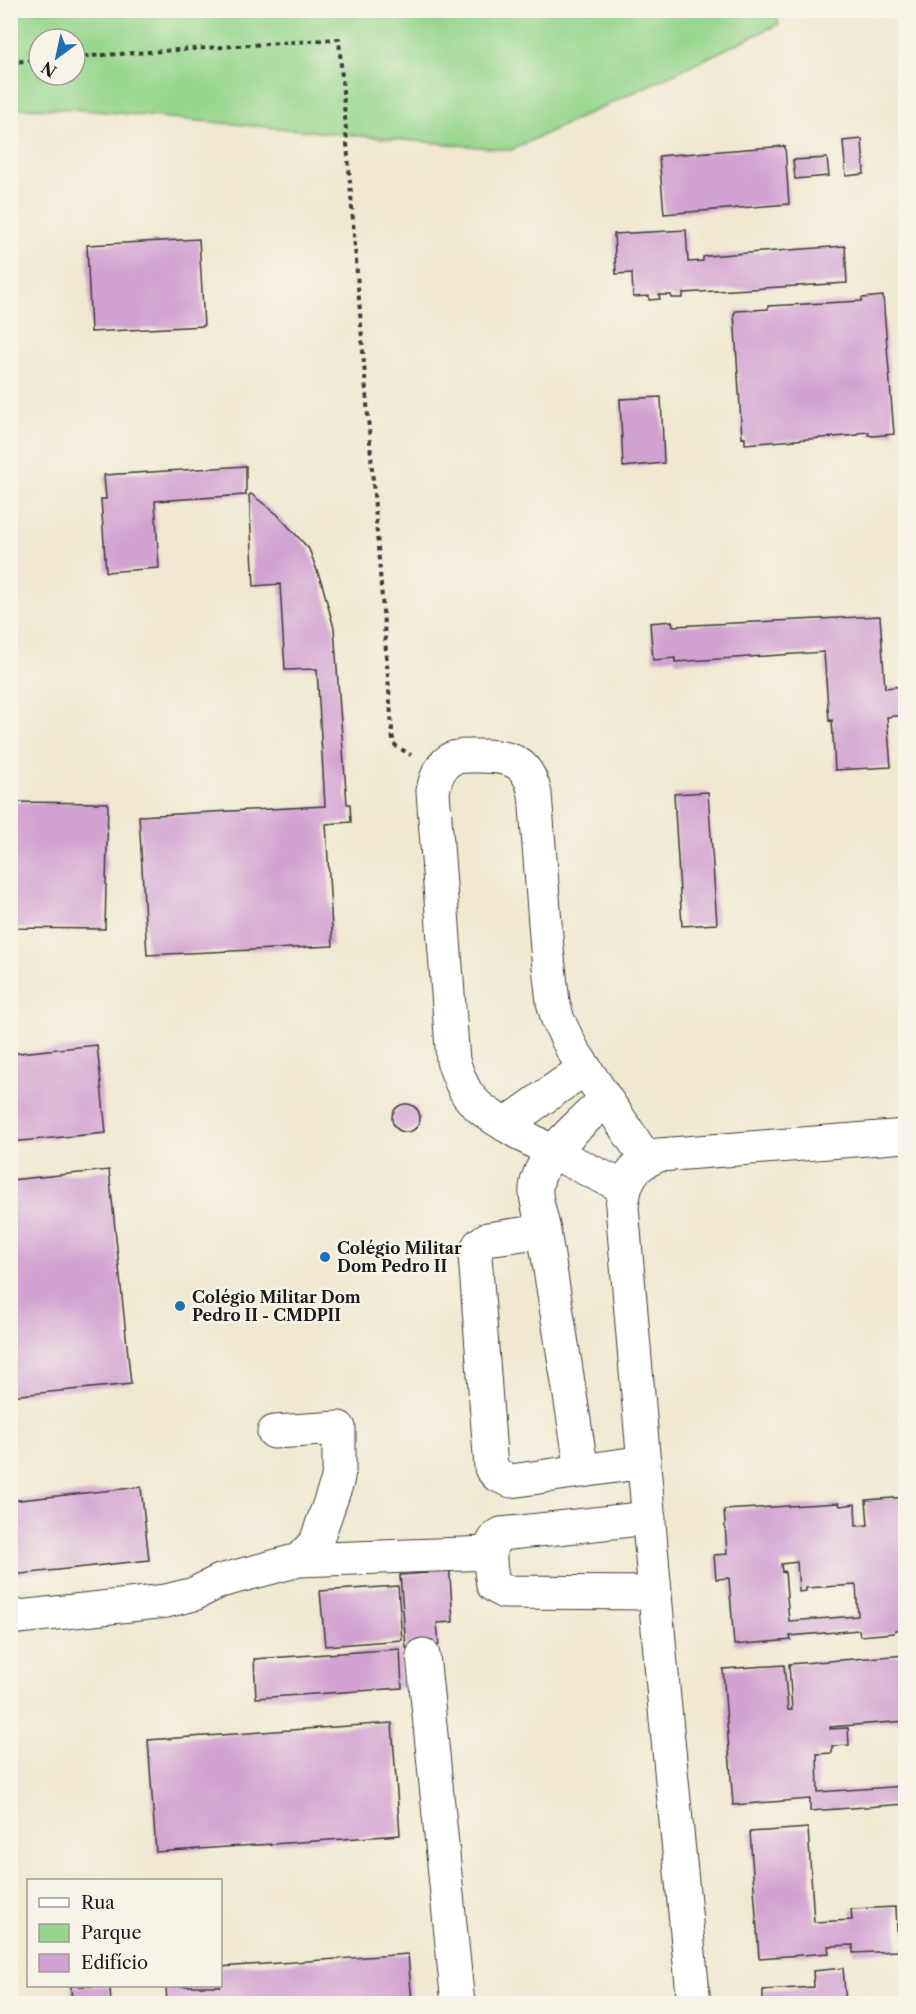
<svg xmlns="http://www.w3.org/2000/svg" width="916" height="2014" viewBox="0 0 916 2014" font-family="'Libre Caslon Text',serif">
	<rect width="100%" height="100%" fill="#f7f3e8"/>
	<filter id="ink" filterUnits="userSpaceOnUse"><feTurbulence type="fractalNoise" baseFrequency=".0167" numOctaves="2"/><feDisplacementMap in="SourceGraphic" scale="12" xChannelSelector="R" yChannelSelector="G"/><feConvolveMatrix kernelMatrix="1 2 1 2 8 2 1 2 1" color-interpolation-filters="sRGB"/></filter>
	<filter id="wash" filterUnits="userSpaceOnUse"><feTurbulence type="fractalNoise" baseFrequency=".008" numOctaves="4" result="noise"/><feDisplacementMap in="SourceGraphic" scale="24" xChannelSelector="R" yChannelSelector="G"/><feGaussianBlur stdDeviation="1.35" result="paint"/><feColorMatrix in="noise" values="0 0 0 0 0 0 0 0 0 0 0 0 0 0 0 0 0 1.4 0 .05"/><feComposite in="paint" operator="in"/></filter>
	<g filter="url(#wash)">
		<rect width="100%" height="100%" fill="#f0e8d0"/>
		<path fill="#96d68c" stroke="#597954" stroke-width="1.5" fill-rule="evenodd" d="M774,10L779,24L511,150L73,109L11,108V11ZM39,39H75V75H39Z"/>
		<g id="blocks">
			<path fill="#d2a2d2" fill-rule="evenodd" d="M862,139L864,174L846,176L843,141Z
				M785,146L789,204L664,214L659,156Z
				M827,158L829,176L795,179L793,160Z
				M686,230L688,262L703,261V257L707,256L845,246L847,283L683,293V298H672L671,295H659L660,299L649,300V296L633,297L632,273L616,274L614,234Z
				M199,239L204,326L91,332L87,245Z
				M883,296L894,434L873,436L868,435L869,432L858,433V435L745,444V437L742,438L734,314L736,311L768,309V306L862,301V298Z
				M661,397L664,463L623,467L620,399Z
				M246,466V495L155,501L159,568L106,572L101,499H106L104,475Z
				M251,494L277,514L309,549L322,584L334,628L347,804H350L351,822L326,824L333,946L147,955L139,816L325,806L317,669L285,670L280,584L254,586L249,495Z
				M880,616L885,688L903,686L905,715L887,717L891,767L835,770L832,720L829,721L824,652L675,662V658L653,660L650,623L672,621L673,626Z
				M708,792L717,924L682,926L674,794Z
				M10,802L108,803L105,929L10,928Z
				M97,1045L106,1133L10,1142V1054Z
				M392 1118a14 14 0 1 1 28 0a14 14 0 1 1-28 0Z
				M109,1170L131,1384L10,1396V1180Z
				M141,1487L149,1560L12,1575L10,1501Z
				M906,1497V1629L895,1630L894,1633L860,1636L859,1630L790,1636L791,1640L734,1645L729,1578L716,1579L714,1555L727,1554L724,1510L839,1503L840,1506L855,1504L856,1526L868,1525L866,1500ZM797,1562L799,1592L806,1591V1588L856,1585L858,1616L789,1621L785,1571L782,1572L781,1564Z
				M449,1561L453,1622L437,1623L439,1645L406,1648L400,1575L427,1573V1562Z
				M398,1586L402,1640L325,1646L320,1591Z
				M400,1649L402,1688L256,1698L254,1659Z
				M906,1655V1721L830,1727V1729L848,1728L849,1745L832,1746V1753L817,1754L818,1792L906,1786V1804L810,1811V1799L733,1805L723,1669L784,1665L788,1710H792L789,1664Z
				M392,1723L400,1835L156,1852L148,1740Z
				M901,1751H906V1783H903Z
				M808,1828L814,1922L852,1920L851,1909L896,1907L898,1951L853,1953V1945L828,1946L829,1953L759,1958L750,1832Z
				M408,1954L412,2004H167L166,1986H220V1967Z
				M843,1968L846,2004H763V1990L814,1987L813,1971Z
				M71,1986H110L111,2004H72Z"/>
		</g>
	</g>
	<g filter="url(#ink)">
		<use href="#blocks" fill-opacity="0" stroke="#3c3b37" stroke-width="1.5"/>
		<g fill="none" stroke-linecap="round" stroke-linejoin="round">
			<g stroke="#3c3b37" stroke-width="35">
				<path id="minor" d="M505,1125L585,1068
					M624,1187C586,1169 548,1151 512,1129C496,1119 479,1110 468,1095C461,1085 457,1072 453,1061L433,791C435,780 439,766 451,759C459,755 471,756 479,756C511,756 528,761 535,794L547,949L553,1002L558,1020L572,1049L647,1160
					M544,1231L487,1239L479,1245L475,1255L491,1468L497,1475L511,1481L644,1462
					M582,1471L544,1231C542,1219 537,1206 536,1194C533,1160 584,1121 606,1099
					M649,1518L501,1534C484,1544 491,1568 493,1585L504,1592L655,1593
					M299,1560L490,1553
					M10,1618L166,1601L194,1594L220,1581L299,1560L316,1542L337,1482L339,1471V1428L274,1432
					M423,1655L458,2004
					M694,2004L664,1699L622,1207C625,1179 632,1165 659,1155L906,1136"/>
			</g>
			<path stroke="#3c3b37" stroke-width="4" stroke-dasharray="4.5 4.5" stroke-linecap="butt" d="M75,57L339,39L393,742L396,746L411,755
				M10,62L39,60"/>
			<use href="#minor" stroke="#fff" stroke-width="33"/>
		</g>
	</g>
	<g fill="#1f6fb2" stroke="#f7f3e8" stroke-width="2">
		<circle cx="325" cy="1257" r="6"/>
		<circle cx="180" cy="1306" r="6"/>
	</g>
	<g text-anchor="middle" stroke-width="5" stroke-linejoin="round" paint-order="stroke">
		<g font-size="16" font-weight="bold" fill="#1c1c1c" stroke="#f7f3e8" text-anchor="start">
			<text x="337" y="1254">Colégio Militar<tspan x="337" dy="18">Dom Pedro II</tspan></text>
			<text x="192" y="1303">Colégio Militar Dom<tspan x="192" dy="18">Pedro II - CMDPII</tspan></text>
		</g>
	</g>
	<rect width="916" height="2014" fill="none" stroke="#f7f3e8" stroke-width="36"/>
	<rect x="27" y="1879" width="195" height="108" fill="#f7f3e8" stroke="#9f9d96" stroke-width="1.5"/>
	<rect x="39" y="1898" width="30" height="9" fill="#ffffff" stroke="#9f9d96" stroke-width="1.5"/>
	<text x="81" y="1909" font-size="18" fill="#1c1c1c">Rua</text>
	<rect x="39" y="1924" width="30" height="18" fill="#96d68c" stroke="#9f9d96" stroke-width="1.5"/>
	<text x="81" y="1939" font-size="18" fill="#1c1c1c">Parque</text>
	<rect x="39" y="1954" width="30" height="18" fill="#d2a2d2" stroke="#9f9d96" stroke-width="1.5"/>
	<text x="81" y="1969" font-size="18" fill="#1c1c1c">Edifício</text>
	<g transform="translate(57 57) rotate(213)"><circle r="28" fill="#f7f3e8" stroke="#9f9d96" stroke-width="1.5"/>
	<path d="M0-4.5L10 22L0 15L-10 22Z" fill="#1f6fb2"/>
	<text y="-9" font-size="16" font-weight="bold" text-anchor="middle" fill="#1c1c1c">N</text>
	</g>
</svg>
